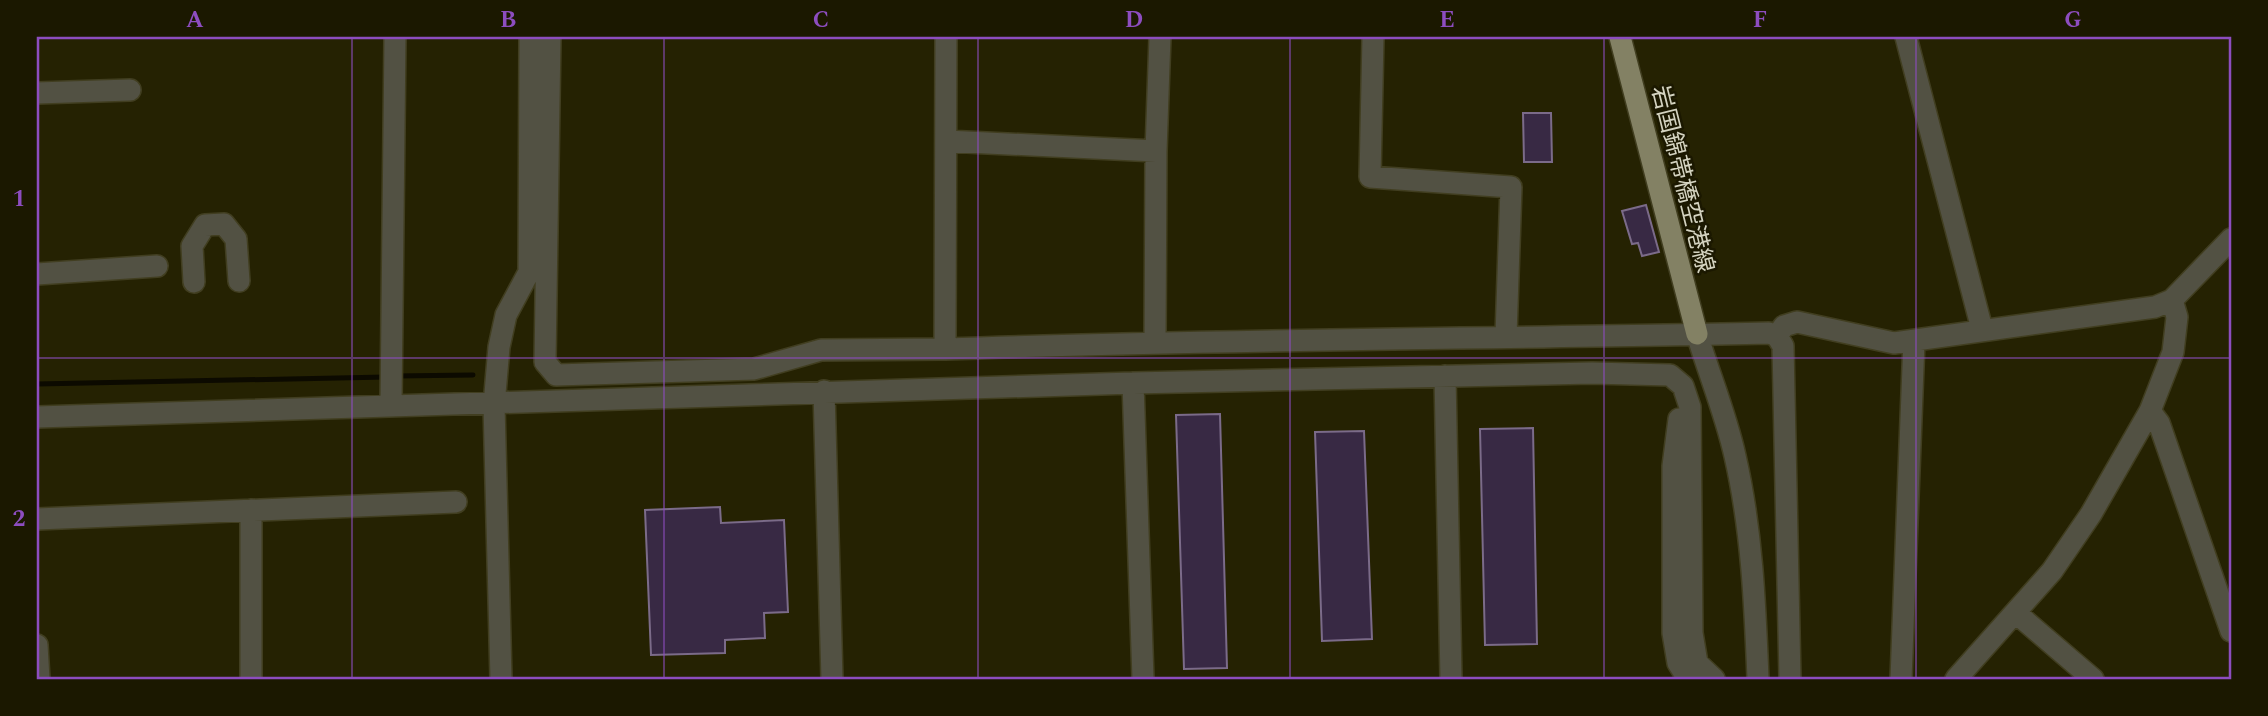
<svg xmlns="http://www.w3.org/2000/svg" width="2268" height="716" viewBox="0 0 2268 716" font-family="Spectral,'Noto Sans JP',serif">
	<rect width="100%" height="100%" fill="#252202"/>
	<g fill="none" stroke-linecap="round" stroke-linejoin="round">
		<path stroke="#0c0a00" stroke-width="5" d="M396,376L473,375
			M37,384L386,377"/>
	</g>
	<path fill="#382944" stroke="#7b6b89" stroke-width="2" d="M1523,113H1551L1552,162H1524Z
		M1646,205L1659,252L1642,256L1638,243L1632,244L1622,211Z
		M1220,414L1227,668L1184,669L1176,415Z
		M1533,428L1537,644L1485,645L1480,429Z
		M1364,431L1372,639L1322,641L1315,432Z
		M720,507L721,523L784,520L788,612L764,613L765,638L725,640V653L651,655L645,510Z"/>
	<g fill="none" stroke-linecap="round" stroke-linejoin="round">
		<g stroke="#413e20" stroke-width="24">
			<path id="minor" d="M550,37L545,362L556,375L754,369L821,350L945,349
				M946,37L945,349C1220,339 1494,339 1769,333L1777,336L1783,346L1790,679
				M1373,37L1370,177L1511,187L1506,336
				M1906,37L1982,329
				M37,93L130,90
				M946,141L1156,151
				M37,274L157,266
				M194,282L192,246L205,225L224,224L236,239L239,281
				M1697,334C1709,374 1726,415 1735,456C1752,530 1755,604 1758,679
				M1777,336L1784,326L1797,322L1894,343L2155,307L2172,300L2231,239
				M1155,342L1156,151L1160,37
				M1445,376L1451,679
				M1133,383L1143,679
				M824,391L832,679
				M391,405L395,37
				M2150,411L2159,423L2231,631
				M37,417L1133,383L1592,373L1670,375L1683,386L1690,407L1692,633L1697,663L1714,679
				M1679,419L1673,466V633L1678,663L1688,679
				M37,519L456,502
				M2016,613L2093,679
				M37,645L39,679
				M251,679V510
				M501,679L494,405L499,347L506,315L529,272L530,37
				M1901,679L1914,341
				M1956,679L2052,571L2091,514L2150,411L2173,352L2177,317L2172,300"/>
		</g>
		<g stroke="#413e20" stroke-width="24">
			<path id="major" d="M1620,37L1697,334"/>
		</g>
		<use href="#minor" stroke="#525143" stroke-width="21"/>
		<use href="#major" stroke="#838164" stroke-width="21"/>
	</g>
	<path fill="none" stroke="#8d4dbf" stroke-width="2" stroke-opacity="0.55" d="M352,37V679M664,37V679M978,37V679M1290,37V679M1604,37V679M1916,37V679M37,358H2231"/>
	<g text-anchor="middle" stroke-width="5" stroke-linejoin="round" paint-order="stroke">
		<g font-size="24" fill="#d4d3c0" stroke="#1b1800">
			<text transform="translate(1683 179) rotate(76)" y="8">岩国錦帯橋空港線</text>
		</g>
	</g>
	<rect width="2268" height="716" fill="none" stroke="#1b1800" stroke-width="77"/>
	<rect x="38" y="38" width="2192" height="640" fill="none" stroke="#8d4dbf" stroke-width="2.5"/>
	<g font-size="23" text-anchor="middle" font-weight="bold" fill="#8d4dbf">
		<text x="195" y="27">A</text>
		<text x="508" y="27">B</text>
		<text x="821" y="27">C</text>
		<text x="1134" y="27">D</text>
		<text x="1447" y="27">E</text>
		<text x="1760" y="27">F</text>
		<text x="2073" y="27">G</text>
		<text x="19" y="206">1</text>
		<text x="19" y="526">2</text>
	</g>
</svg>
